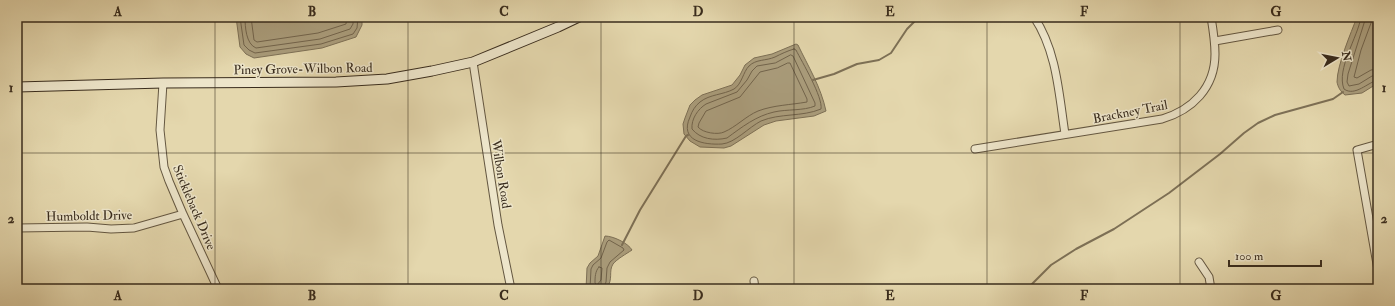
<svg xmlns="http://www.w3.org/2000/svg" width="1395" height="306" viewBox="0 0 1395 306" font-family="'IM FELL Double Pica',serif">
	<rect width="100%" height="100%" fill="#e4d7ad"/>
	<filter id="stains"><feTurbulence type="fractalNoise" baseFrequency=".005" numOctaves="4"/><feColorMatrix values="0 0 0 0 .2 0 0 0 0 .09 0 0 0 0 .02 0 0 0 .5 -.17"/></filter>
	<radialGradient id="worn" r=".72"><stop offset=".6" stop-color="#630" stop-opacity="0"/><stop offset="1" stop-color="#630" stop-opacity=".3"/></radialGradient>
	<path fill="#aa9d7c" stroke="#7d7056" d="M236,17H362V25L356,37L322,48L254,58L246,54L240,47Z
		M1357,17H1378V83L1362,93L1345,95C1340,91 1338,87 1337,82C1337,65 1351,33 1357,17Z
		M796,44L798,45C808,66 821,87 826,111L814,116L776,121L764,125L731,146L724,148L700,147L690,141L684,134L683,124L685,118L690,105L695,100L702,95L732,85L740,75L745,65L754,58L772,54Z
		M605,236C613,236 628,243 632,250C626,254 617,259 613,264C608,272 614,279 606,289H586L587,268L590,263L598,256Z"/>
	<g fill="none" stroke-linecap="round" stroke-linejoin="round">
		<path stroke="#72644c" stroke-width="1" d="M240,17L244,45L249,50L255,53L321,44L353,34L357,28L358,17
			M245,17C245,27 246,44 256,48L320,39L350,29L353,24V17
			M251,17L254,40L257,42L318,33L346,24L347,17
			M1361,17C1358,37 1336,69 1344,89C1355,97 1368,82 1378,80
			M1366,17L1348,74L1347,82L1349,86L1359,84L1372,76L1378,75
			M1372,17L1371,23L1361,50L1354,77L1357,78L1371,70L1378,69
			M794,49L796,50C802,62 823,97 821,109C802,117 780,113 761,121C749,127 735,143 722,144C704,145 679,141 690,117C692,111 695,106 700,102C710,94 723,95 734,89C742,84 743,72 749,66C756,59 766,61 775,57C781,54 787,51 794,49Z
			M791,55L793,56L815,103V106C803,111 787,109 774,112C756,116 742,127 727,138C714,141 700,139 692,129C691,119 698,109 706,104L737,92L747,80L752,71L757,66L775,63Z
			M788,63H790L807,99V102C790,105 774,105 758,111C746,116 736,127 724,132C718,135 703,133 698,127L699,123L706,111L740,97L760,72L777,68Z
			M599,267L602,268L601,280L597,285L595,283C595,278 595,271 599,267Z
			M590,289L591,269L593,265L601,258L607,242L609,240L623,248L624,250L610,262L607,268L606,282L603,289"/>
		<path stroke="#7d7056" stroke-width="2" d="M813,80L834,74L857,64L879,60L891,53L907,29L919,17
			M622,245L640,210L686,136L688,135
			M1027,289L1051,265L1076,249L1114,229L1169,193L1220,154L1244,133L1258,123L1275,115L1333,99L1343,92"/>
		<g stroke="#645741" stroke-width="9">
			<path id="street" d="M1034,17C1057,51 1059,95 1065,134
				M1215,41L1278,30
				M473,62L498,225L511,289
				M163,83L160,130L164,167L169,181L183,214L218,289
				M1378,144L1357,150L1378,270
				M975,149L1162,119C1192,110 1215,88 1215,54C1215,42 1213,29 1211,17
				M17,228L87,227L111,229L134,228L183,214
				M1199,262L1209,277L1211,289
				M754,281L755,289"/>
		</g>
		<g stroke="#392c1d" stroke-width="11">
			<path id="secondary" d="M17,87L163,83L336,82L387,79L432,71L473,62L558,27L579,17"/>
		</g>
		<use href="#street" stroke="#ede5ca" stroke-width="7"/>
		<use href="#secondary" stroke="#ede5ca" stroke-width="9"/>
	</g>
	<path fill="none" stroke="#392c1d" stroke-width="1" stroke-opacity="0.55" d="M215,17V289M408,17V289M601,17V289M794,17V289M987,17V289M1180,17V289M17,153H1378"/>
	<g text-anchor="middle" stroke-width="3" stroke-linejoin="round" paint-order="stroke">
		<g font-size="13" fill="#392c1d" stroke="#ede5ca">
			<text transform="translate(303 68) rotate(-1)" y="5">Piney Grove-Wilbon Road</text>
			<text transform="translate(1130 111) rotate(-11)" y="5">Brackney Trail</text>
			<text transform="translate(502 174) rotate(81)" y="5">Wilbon Road</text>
			<text transform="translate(195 207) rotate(67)" y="5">Stickleback Drive</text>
			<text transform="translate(89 215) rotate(-1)" y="5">Humboldt Drive</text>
		</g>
	</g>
	<rect width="1395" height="306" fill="none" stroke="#e4d7ad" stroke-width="44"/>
	<g transform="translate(1337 58) rotate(80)" stroke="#ede5ca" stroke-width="3" paint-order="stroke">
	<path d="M0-3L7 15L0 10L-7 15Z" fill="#392c1d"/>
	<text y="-6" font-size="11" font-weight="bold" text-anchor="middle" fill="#392c1d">N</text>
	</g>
	<path d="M1229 260v6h92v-6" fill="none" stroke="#392c1d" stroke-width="2"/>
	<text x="1235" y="260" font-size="12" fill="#392c1d" stroke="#ede5ca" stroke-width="3" paint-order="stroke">100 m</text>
	<rect x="22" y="22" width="1351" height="262" fill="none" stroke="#392c1d" stroke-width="1.5"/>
	<g font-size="13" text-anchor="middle" font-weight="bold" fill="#392c1d">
		<text x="118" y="16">A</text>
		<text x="312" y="16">B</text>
		<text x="504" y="16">C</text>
		<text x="698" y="16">D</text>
		<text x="890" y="16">E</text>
		<text x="1084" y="16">F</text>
		<text x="1276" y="16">G</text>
		<text x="11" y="92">1</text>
		<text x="1384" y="92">1</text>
		<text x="11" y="223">2</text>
		<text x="1384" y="223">2</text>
		<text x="118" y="300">A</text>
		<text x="312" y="300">B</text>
		<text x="504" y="300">C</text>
		<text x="698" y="300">D</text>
		<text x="890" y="300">E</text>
		<text x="1084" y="300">F</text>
		<text x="1276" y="300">G</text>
	</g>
	<rect width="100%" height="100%" filter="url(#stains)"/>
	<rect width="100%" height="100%" fill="url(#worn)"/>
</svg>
